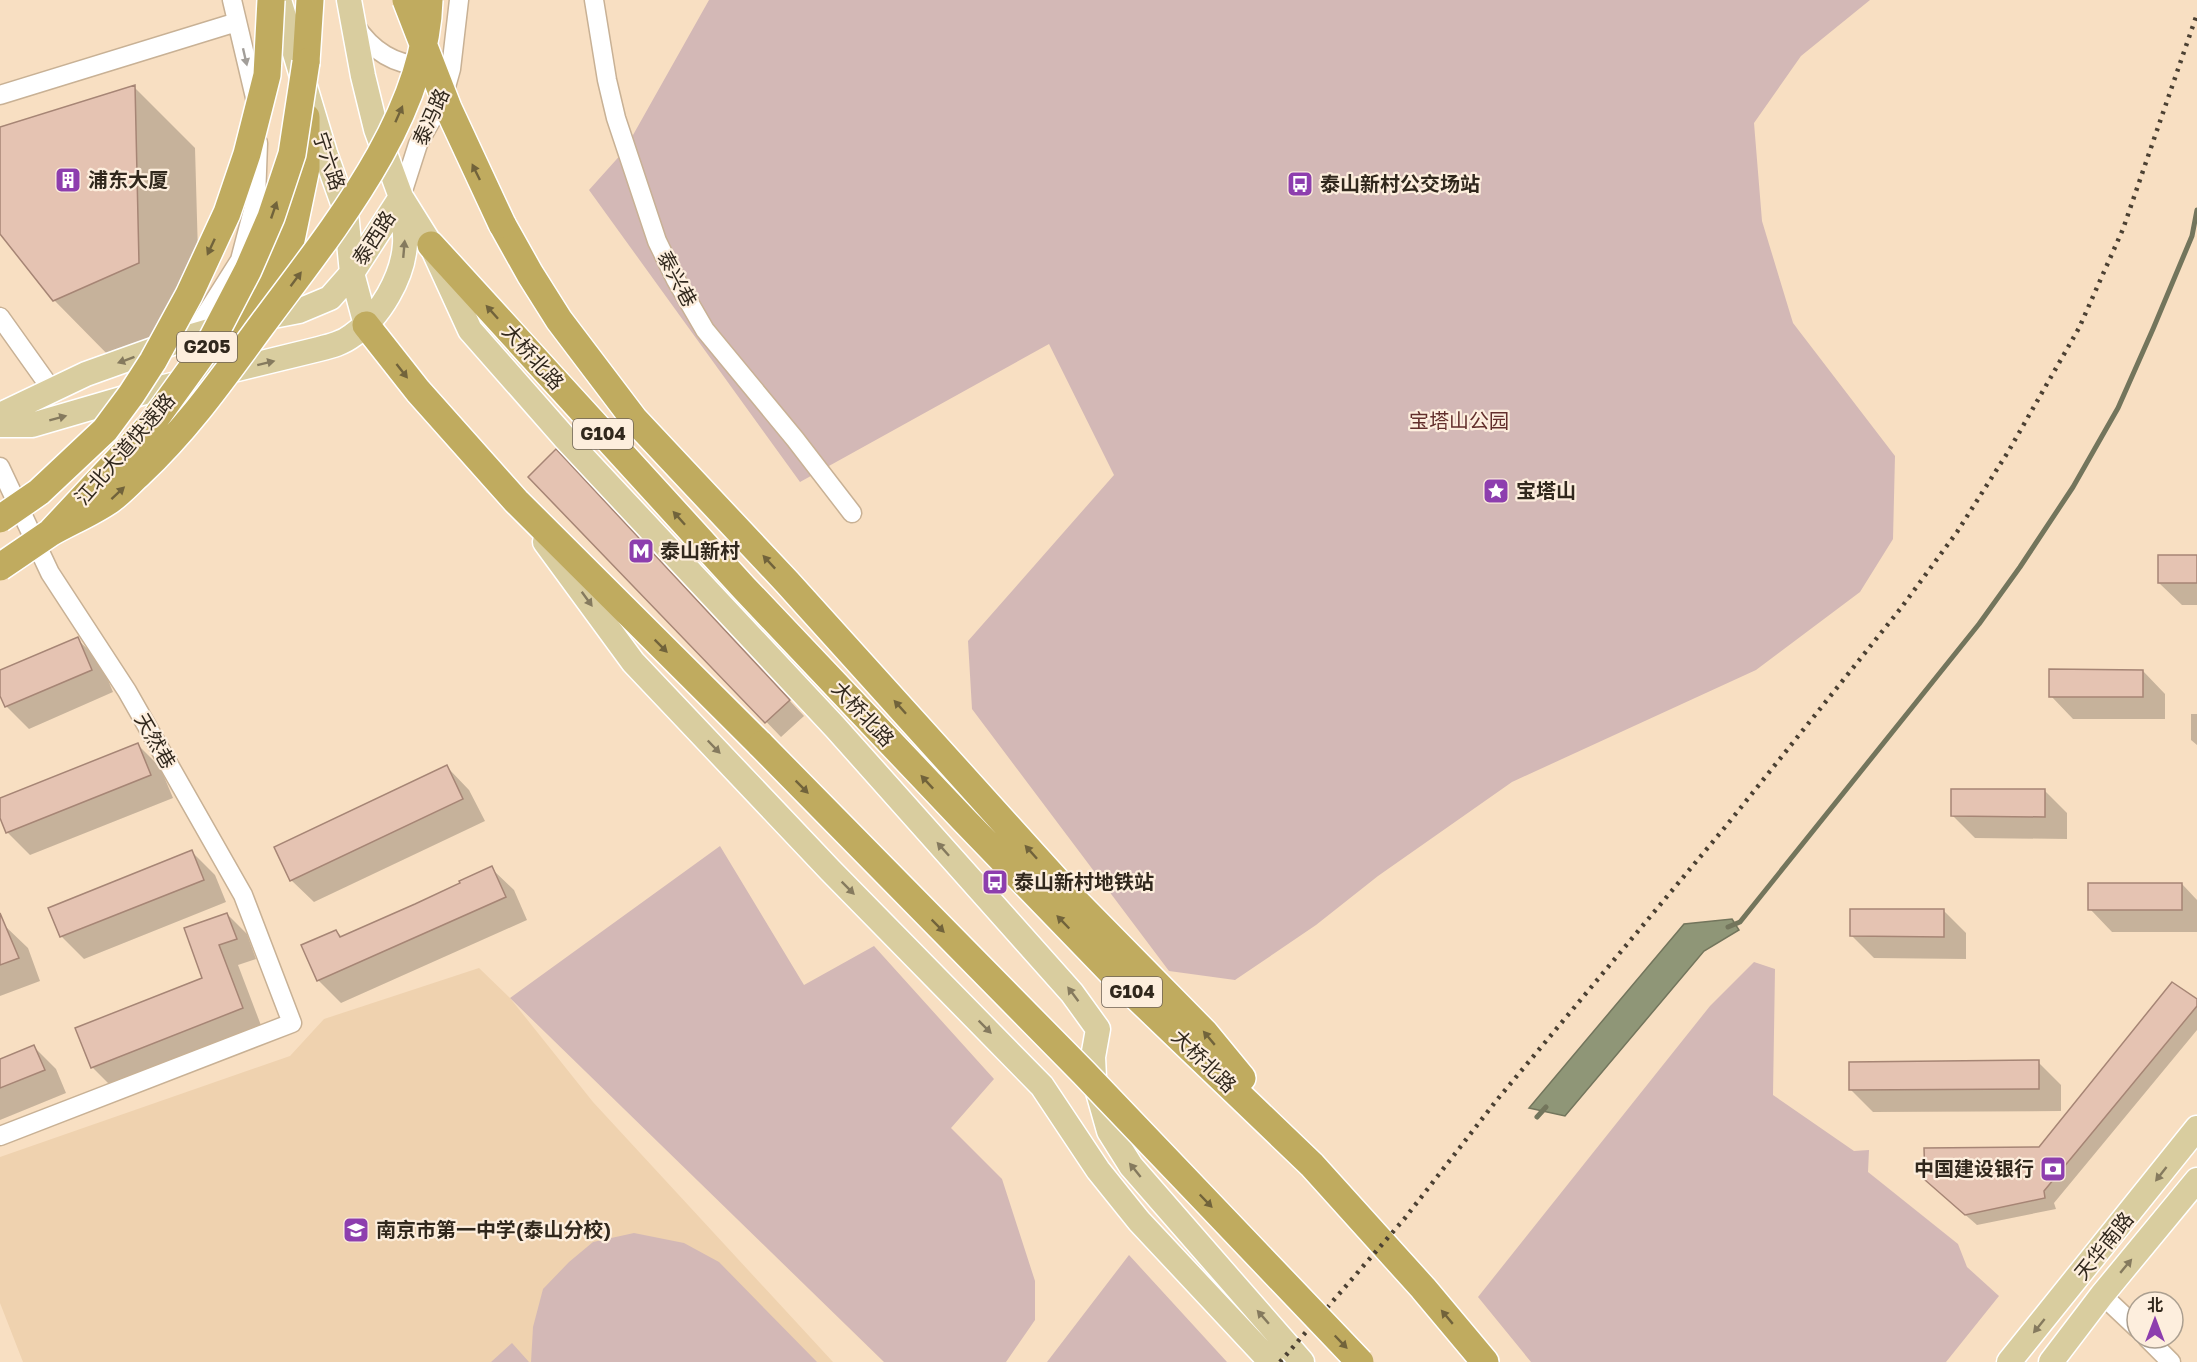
<svg xmlns="http://www.w3.org/2000/svg" width="2197" height="1362" viewBox="0 0 2197 1362" font-family="'Golos Text','Noto Sans SC',sans-serif">
	<rect width="100%" height="100%" fill="#f8dfc2"/>
	<path fill="#efd2af" d="M479,968L510,998L593,1102L833,1362H23L0,1303V1157L290,1056L324,1019Z"/>
	<path fill="#d3b8b6" d="M709,0H1870L1801,56L1754,123L1762,221L1793,323L1895,456L1893,539L1860,592L1756,670L1512,782L1378,876L1316,925L1235,980L1169,971L972,709L968,641L1114,475L1049,344L800,482L589,190L624,151Z
		M720,846L804,985L874,946L994,1079L951,1128L1002,1179L1035,1281V1320L1006,1362H884L510,998Z
		M1754,962L1775,969L1773,1095L1854,1151L1869,1150L1868,1172L1958,1244L1967,1267L1999,1296L1946,1362H1531L1478,1297L1710,1006Z
		M634,1233L684,1243L719,1262L817,1362H531L533,1327L543,1289L569,1262L593,1242Z
		M1129,1255L1227,1362H1047Z
		M512,1343L529,1362H491Z"/>
	<path fill="#8f9677" stroke="#73755c" stroke-width="1.5" d="M1732,919L1739,930L1704,951L1565,1116L1529,1108L1684,924Z"/>
	<path fill="#0003" d="M134,87L195,148L200,324L115,362L54,300L0,231V128Z
		M571,467L804,716L781,737L530,477Z
		M2197,556V605H2182L2159,583Z
		M77,639L100,661L113,692L29,729L6,706L0,693V672Z
		M2143,671L2165,694V719H2073L2051,696Z
		M2191,714H2197V745L2191,740Z
		M138,745L160,767L173,798L30,855L7,832L0,814V800Z
		M447,767L469,790L485,821L314,902L291,880Z
		M2045,791L2067,813V839L1975,838L1953,816Z
		M192,852L215,875L226,902L84,959L62,937L50,909Z
		M491,868L514,890L527,920L341,1003L318,980L336,931L343,938L462,884Z
		M2182,884L2197,900V932H2112L2090,909Z
		M1944,911L1966,933V959L1874,958L1852,936Z
		M227,914L247,934L256,959L238,965L262,1028L112,1087L92,1067L203,979Z
		M5,926L28,948L40,981L0,996V928Z
		M2197,1001V1030L2054,1203L2056,1209L1977,1225L1938,1191L2040,1148Z
		M34,1047L56,1069L66,1093L0,1120V1060Z
		M2038,1062L2061,1085V1111L1873,1112L1850,1089Z"/>
	<g fill="none" stroke-linecap="round" stroke-linejoin="round">
		<path stroke="#73755c" stroke-width="5" d="M1728,927L1740,922L1979,624L2020,567L2073,487L2118,408L2153,329L2192,236L2197,210
			M1537,1117L1546,1107"/>
	</g>
	<path fill="#e5c3b2" stroke="#a68575" stroke-width="1.5" d="M135,85L139,263L53,301L0,234V127Z
		M556,449L790,700L765,723L528,477Z
		M2158,555H2197V583H2158Z
		M78,637L92,670L5,707L0,696V670Z
		M2049,669L2143,670V697H2049Z
		M138,743L151,775L6,833L0,818V798Z
		M447,765L463,799L290,881L274,847Z
		M1951,789H2045V817L1951,816Z
		M192,850L204,880L60,937L48,908Z
		M492,866L506,897L317,981L301,945L336,930L340,937L415,904L460,883L459,881Z
		M2088,883H2182V910H2088Z
		M1850,909H1944V937L1850,936Z
		M0,913L19,958L0,965Z
		M227,913L237,939L219,945L243,1008L91,1068L75,1028L202,978L184,928Z
		M2172,982L2197,999V1006L2044,1191L2045,1198L1965,1215L1925,1180L1924,1148L2039,1147Z
		M34,1045L45,1070L0,1088V1059Z
		M2039,1060V1089L1849,1090V1062Z"/>
	<g fill="none" stroke-linecap="round" stroke-linejoin="round">
		<g stroke="#c8b195" stroke-width="21">
			<path id="minor" d="M232,0L257,106
				M594,0L607,80L616,118L657,241L676,280L705,330L795,439L852,513
				M355,25C371,50 396,67 426,65
				M0,95L237,22
				M401,197L418,144L442,101L451,69L459,0
				M0,317L52,390
				M192,336L240,260L256,199L258,143
				M0,467L50,573L127,691L243,895L292,1023L0,1136
				M2102,1295L2137,1328
				M2147,1338L2171,1362"/>
		</g>
		<g stroke="#fff" stroke-width="27">
			<path id="major" d="M279,0L325,153L346,212L352,273L366,325
				M349,0L363,76L376,129L401,197L431,245L470,330L565,438L835,727L1072,993L1098,1029L1093,1057L1094,1078L1109,1131L1131,1166L1302,1362
				M0,415L86,374L192,336L233,324L299,311L330,298L352,273L401,197
				M0,425H32L152,390L319,349C331,346 343,343 353,335C380,317 403,277 405,244C406,231 403,216 401,202
				M545,542L633,662L830,870L1042,1086L1098,1170L1139,1221L1271,1362
				M2009,1362L2197,1128
				M2051,1362L2102,1295L2197,1180"/>
		</g>
		<g stroke="#fff" stroke-width="30">
			<path id="highway" d="M306,62L310,0
				M502,224L530,274L559,320L634,419L787,582L1076,902L1205,1033L1242,1078
				M431,245L744,588L963,819L1118,979L1312,1165L1423,1288L1485,1362
				M233,324L272,272L291,240L306,168V117
				M366,325L418,391L516,501L761,745"/>
		</g>
		<use href="#minor" stroke="#fff" stroke-width="18"/>
		<use href="#major" stroke="#d9cd9f" stroke-width="24"/>
		<use href="#highway" stroke="#c0ab5f" stroke-width="27"/>
		<path stroke="#4b4032" stroke-width="4.5" stroke-dasharray="3 6" stroke-linecap="butt" d="M1280,1362L1405,1218L1496,1101L1726,826L1901,608L1957,532L2008,452L2079,328L2123,229L2197,14"/>
		<g stroke="#fff" stroke-width="30" stroke-linecap="butt">
			<path id="highway-bridge" d="M406,0L448,108L502,224
				M0,519L39,492L105,430L131,395L153,361L189,295L227,213L247,154L267,75L271,0
				M50,533C69,522 91,513 110,500C120,493 130,482 140,473C188,428 222,379 261,326C329,234 426,119 429,0
				M0,567L50,533L150,426L210,343L248,270L271,217L292,154L306,62
				M761,745L1084,1073L1360,1362"/>
		</g>
		<use href="#highway-bridge" stroke="#c0ab5f" stroke-width="27"/>
	</g>
	<defs><path id="oneway-solid" d="M-6-.8H1V-3.2L6.5 0L1 3.2V.8H-6Z" transform="scale(1.5)"/></defs>
	<use fill="#a29e99" href="#oneway-solid" transform="translate(245 57) rotate(77)"/>
	<g fill="#71633b">
		<use href="#oneway-solid" transform="translate(399 114) rotate(-66)"/>
		<use href="#oneway-solid" transform="translate(476 172) rotate(-116)"/>
		<use href="#oneway-solid" transform="translate(274 210) rotate(-71)"/>
		<use href="#oneway-solid" transform="translate(211 247) rotate(115)"/>
		<use href="#oneway-solid" transform="translate(296 279) rotate(-53)"/>
		<use href="#oneway-solid" transform="translate(492 312) rotate(-132)"/>
		<use href="#oneway-solid" transform="translate(402 371) rotate(52)"/>
		<use href="#oneway-solid" transform="translate(118 493) rotate(-43)"/>
		<use href="#oneway-solid" transform="translate(679 518) rotate(-132)"/>
		<use href="#oneway-solid" transform="translate(769 562) rotate(-133)"/>
		<use href="#oneway-solid" transform="translate(661 646) rotate(45)"/>
		<use href="#oneway-solid" transform="translate(900 707) rotate(-132)"/>
		<use href="#oneway-solid" transform="translate(927 782) rotate(-133)"/>
		<use href="#oneway-solid" transform="translate(802 787) rotate(45)"/>
		<use href="#oneway-solid" transform="translate(1031 852) rotate(-132)"/>
		<use href="#oneway-solid" transform="translate(1063 922) rotate(-134)"/>
		<use href="#oneway-solid" transform="translate(938 926) rotate(45)"/>
		<use href="#oneway-solid" transform="translate(1209 1038) rotate(-130)"/>
		<use href="#oneway-solid" transform="translate(1206 1201) rotate(46)"/>
		<use href="#oneway-solid" transform="translate(1447 1317) rotate(-130)"/>
		<use href="#oneway-solid" transform="translate(1341 1342) rotate(46)"/>
	</g>
	<g fill="#857a5e">
		<use href="#oneway-solid" transform="translate(404 249) rotate(-85)"/>
		<use href="#oneway-solid" transform="translate(126 360) rotate(160)"/>
		<use href="#oneway-solid" transform="translate(266 363) rotate(-14)"/>
		<use href="#oneway-solid" transform="translate(58 418) rotate(-15)"/>
		<use href="#oneway-solid" transform="translate(587 599) rotate(54)"/>
		<use href="#oneway-solid" transform="translate(714 747) rotate(46)"/>
		<use href="#oneway-solid" transform="translate(943 849) rotate(-132)"/>
		<use href="#oneway-solid" transform="translate(848 888) rotate(45)"/>
		<use href="#oneway-solid" transform="translate(1073 994) rotate(-127)"/>
		<use href="#oneway-solid" transform="translate(985 1027) rotate(45)"/>
		<use href="#oneway-solid" transform="translate(1135 1170) rotate(-129)"/>
		<use href="#oneway-solid" transform="translate(2161 1174) rotate(128)"/>
		<use href="#oneway-solid" transform="translate(2126 1266) rotate(-50)"/>
		<use href="#oneway-solid" transform="translate(1263 1317) rotate(-131)"/>
		<use href="#oneway-solid" transform="translate(2039 1326) rotate(129)"/>
	</g>
	<defs>
		<g id="building-square" transform="scale(1.35)"><rect x="-9" y="-9" width="18" height="18" rx="4" fill="#8d3eae" stroke="#fdeedd"/><path d="M-4-6H4V6H1V3H-1V6H-4ZM-2.5-4.3h1.7v1.8h-1.7ZM.8-4.3h1.7v1.8H.8ZM-2.5-1h1.7V.8h-1.7ZM.8-1h1.7V.8H.8Z" fill="#fff"/></g>
		<g id="bus-square" transform="scale(1.35)"><rect x="-9" y="-9" width="18" height="18" rx="4" fill="#8d3eae" stroke="#fdeedd"/><path d="M-5-6H5V4H4V6H2V4H-2V6H-4V4H-5ZM-3.5-4V0h7V-4ZM-3.5 1.2v1.5H-2V1.2ZM2 1.2v1.5H3.5V1.2Z" fill="#fff"/></g>
		<g id="sight-square" transform="scale(1.35)"><rect x="-9" y="-9" width="18" height="18" rx="4" fill="#8d3eae" stroke="#fdeedd"/><path d="M0-6L1.8-2.2L6-1.7L2.9 1.2L3.7 5.4L0 3.3L-3.7 5.4L-2.9 1.2L-6-1.7L-1.8-2.2Z" fill="#fff"/></g>
		<g id="metro-square" transform="scale(1.35)"><rect x="-9" y="-9" width="18" height="18" rx="4" fill="#8d3eae" stroke="#fdeedd"/><path d="M-5.5 5V-5H-3L0 0L3-5H5.5V5H3V-.5L0 4L-3-.5V5Z" fill="#fff"/></g>
		<g id="bank-square" transform="scale(1.35)"><rect x="-9" y="-9" width="18" height="18" rx="4" fill="#8d3eae" stroke="#fdeedd"/><path d="M-6-4H6V4H-6ZM0-2.3a2.3 2.3 0 1 0 0 4.6a2.3 2.3 0 1 0 0-4.6Z" fill="#fff"/></g>
		<g id="school-square" transform="scale(1.35)"><rect x="-9" y="-9" width="18" height="18" rx="4" fill="#8d3eae" stroke="#fdeedd"/><path d="M0-5L7-2L0 1L-7-2ZM-4 1L0 2.5L4 1V4Q0 6-4 4Z" fill="#fff"/></g>
	</defs>
	<g fill-rule="evenodd">
		<use href="#building-square" x="68" y="180"/>
		<use href="#bus-square" x="1300" y="184"/>
		<use href="#sight-square" x="1496" y="491"/>
		<use href="#metro-square" x="641" y="551"/>
		<use href="#bus-square" x="995" y="882"/>
		<use href="#bank-square" x="2053" y="1169"/>
		<use href="#school-square" x="356" y="1230"/>
	</g>
	<g text-anchor="middle" stroke-width="4.5" stroke-linejoin="round" paint-order="stroke">
		<g fill="#fdeedd" stroke="#6e6357" stroke-width="1.5">
			<rect x="177" y="332" width="60" height="30" rx="4.5"/>
			<rect x="573" y="419" width="60" height="30" rx="4.5"/>
			<rect x="1102" y="977" width="60" height="30" rx="4.5"/>
		</g>
		<g font-size="18" font-weight="bold" fill="#31281d">
			<text x="207" y="353">G205</text>
			<text x="603" y="440">G104</text>
			<text x="1132" y="998">G104</text>
		</g>
		<g font-size="20" fill="#31281d" stroke="#fdeedd">
			<text transform="translate(431 117) rotate(-66)" y="7">泰冯路</text>
			<text transform="translate(329 161) rotate(72)" y="7">宁六路</text>
			<text transform="translate(374 238) rotate(-57)" y="7">泰西路</text>
			<text transform="translate(677 279) rotate(62)" y="7">泰兴巷</text>
			<text transform="translate(533 357) rotate(48)" y="7">大桥北路</text>
			<text transform="translate(125 449) rotate(-49)" y="7">江北大道快速路</text>
			<text transform="translate(863 714) rotate(47)" y="7">大桥北路</text>
			<text transform="translate(155 741) rotate(60)" y="7">天然巷</text>
			<text transform="translate(1204 1061) rotate(44)" y="7">大桥北路</text>
			<text transform="translate(2104 1246) rotate(-51)" y="7">天华南路</text>
		</g>
		<g font-size="20" font-weight="bold" fill="#31281d" stroke="#fdeedd" text-anchor="start">
			<text x="88" y="187">浦东大厦</text>
			<text x="1320" y="191">泰山新村公交场站</text>
			<text x="1516" y="498">宝塔山</text>
			<text x="660" y="558">泰山新村</text>
			<text x="1014" y="889">泰山新村地铁站</text>
			<text x="2034" y="1176" text-anchor="end">中国建设银行</text>
			<text x="376" y="1237">南京市第一中学(泰山分校)</text>
		</g>
		<g font-size="20" fill="#632f2c" stroke="#fdeedd">
			<text x="1459" y="428">宝塔山公园</text>
		</g>
	</g>
	<g transform="translate(2155 1320)"><circle r="28" fill="#fdeedd" stroke="#ab9f90" stroke-width="1.5"/>
	<path d="M0-4.5L10 22L0 15L-10 22Z" fill="#8d3eae"/>
	<text y="-9" font-size="16" font-weight="bold" text-anchor="middle" fill="#31281d">北</text>
	</g>
</svg>
